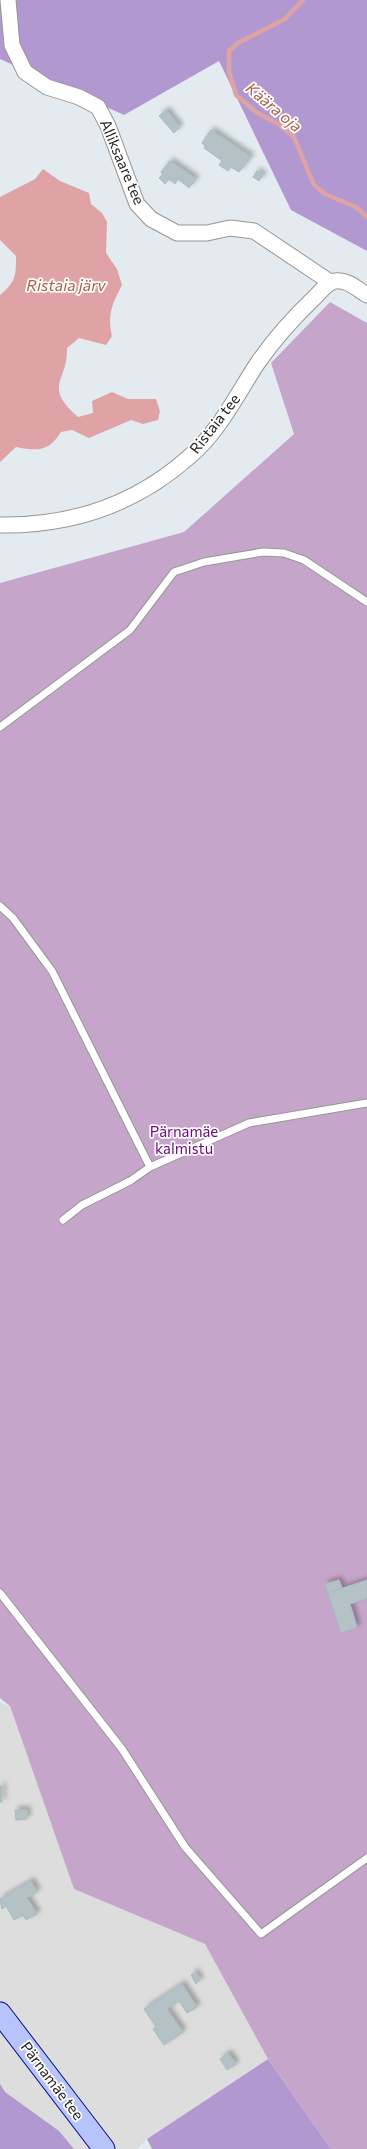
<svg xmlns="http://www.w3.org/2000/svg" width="367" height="2149" viewBox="0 0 367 2149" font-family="Commissioner,sans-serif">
	<defs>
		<filter id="shadow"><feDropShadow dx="3.5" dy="-3.5" stdDeviation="2" flood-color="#0004"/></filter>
	</defs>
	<rect width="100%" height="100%" fill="#e4ebf0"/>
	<path fill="#dcdddc" d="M0,1703L10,1706L74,1889L205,1944L268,2059L147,2139L137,2149H0Z"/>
	<path fill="#b298d1" d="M0,0H367V251L291,210L219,61L124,115L0,59Z
		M268,2059L331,2149H152L147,2139Z
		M0,2084L5,2092L59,2131L74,2149H0Z"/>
	<path fill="#c6a5ca" d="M330,302L367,323V2149H331L268,2059L205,1944L74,1889L10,1706L0,1698V583L184,532L294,434L271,363Z"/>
	<path fill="#dfa3a5" d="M43,169L60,181L89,193L91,204L102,213L107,222L106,253L117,269L122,285C112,304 107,315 112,336L106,345L79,338L67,348C68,382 42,385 78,417L93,413L92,401L112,392L128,399H156L160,411L158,420L143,424L131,420L89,438L72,430L61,432C49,452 37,451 16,447L0,462V295C16,282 16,275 16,256L0,240V197L35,179Z"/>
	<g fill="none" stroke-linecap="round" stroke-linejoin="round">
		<path stroke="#dfa3a5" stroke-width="4.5" d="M303,0L285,19L238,43L229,51V71L236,95L256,112L278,124L294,137L314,185L325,194L356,207L367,217"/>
	</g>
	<path fill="#b4c1c5" stroke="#a6bdc2" filter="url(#shadow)" d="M166,110L180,127L174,133L159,116Z
		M211,130L251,157L239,172L231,167L228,171L219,165L222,161L204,148L205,146L202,143Z
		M170,161L196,179L189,188L178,179L175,184L169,179L165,184L159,178L163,174L161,172Z
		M257,171L263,175L259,181L253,177Z
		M339,1580L342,1588L328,1593L325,1584Z
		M367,1580V1598L350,1604L357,1627L341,1633L328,1593Z
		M0,1786H2V1802H0Z
		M15,1810H27V1819L16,1820Z
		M31,1881L37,1892L27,1898L37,1914L26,1920L23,1915L14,1920L6,1906L2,1909L0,1899Z
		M195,1972L200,1980L196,1984L191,1975Z
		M182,1984L197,2007L187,2013L179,2001L167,2009L183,2032L164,2045L153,2029L156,2027L144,2009Z
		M228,2053L236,2064L227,2070L220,2059Z"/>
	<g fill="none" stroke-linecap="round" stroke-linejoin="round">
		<g stroke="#969696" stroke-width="9">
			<path id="lane" d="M0,727L130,630L174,572L204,562L263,552L284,553L304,560L367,602
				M0,906L13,918L52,971L150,1167
				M63,1220L82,1205L130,1181L150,1167L249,1123L367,1103
				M0,1593L122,1749L185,1847L261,1934L367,1858"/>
		</g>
		<g stroke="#969696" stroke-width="17">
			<path id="street" d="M8,0L12,45L25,72L47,87L79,97L98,107L108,126L137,204L151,219L177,233H207L230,228L254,231L330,282
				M0,525C71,526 136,504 189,457C219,432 236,396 257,364C274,339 294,317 316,296C321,291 328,282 335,281C347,279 357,289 367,295"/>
		</g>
		<g stroke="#01127a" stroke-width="23">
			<path id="secondary" d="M0,2013L104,2149"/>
		</g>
		<use href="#lane" stroke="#fff" stroke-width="7"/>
		<use href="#street" stroke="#fff" stroke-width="15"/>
		<use href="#secondary" stroke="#b7c4fc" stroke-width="21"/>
	</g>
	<g text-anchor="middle" stroke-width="3.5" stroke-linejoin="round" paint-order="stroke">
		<g font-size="15" fill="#1f1f1f" stroke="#fff">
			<text transform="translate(122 162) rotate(67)" y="5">Alliksaare tee</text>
			<text transform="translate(215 424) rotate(-52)" y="5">Ristaia tee</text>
			<text transform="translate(52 2081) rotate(53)" y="5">Pärnamäe tee</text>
		</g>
		<g font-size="15" fill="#6e0882" stroke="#fff">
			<text x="184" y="1137">Pärnamäe<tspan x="184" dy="17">kalmistu</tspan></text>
		</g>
		<g font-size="16" font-style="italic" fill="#aa5e44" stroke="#fff">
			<text transform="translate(274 107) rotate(40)" y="6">Käära oja</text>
			<text x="66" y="291">Ristaia järv</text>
		</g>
	</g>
</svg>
